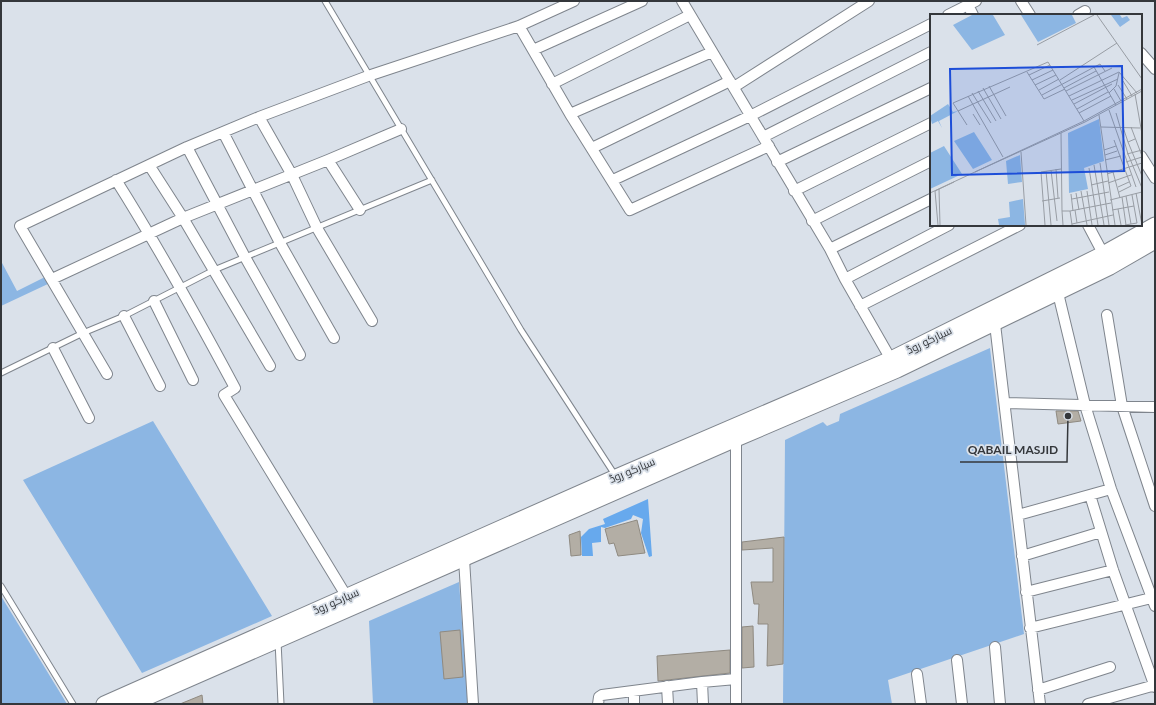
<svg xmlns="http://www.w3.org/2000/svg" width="1156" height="705" viewBox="0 0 1156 705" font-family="Lato,Cairo,sans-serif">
	<rect width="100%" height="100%" fill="#dae1ea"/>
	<path fill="#8cb6e3" d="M1,261L17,291L45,277L50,283L1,306Z
		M990,348L1024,634L888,680L892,704H783L785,440L823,422L827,426L839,421L840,414Z
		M153,421L272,616L142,673L23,480Z
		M459,582L468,704H373L369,621Z
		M1,596L67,704H1Z"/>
	<path fill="#67a9ed" d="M648,499L652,556L649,557L641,533L643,519L633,515L631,519L605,528L601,527V542L592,543L593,556H582L581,537L589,529L605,524L603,519Z"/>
	<path fill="#b3aea5" stroke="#8f8a81" d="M1056,411H1078L1081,421L1058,424Z
		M637,520L645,553L618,556L614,543L609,544L605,529Z
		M580,531L581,555L571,556L569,535Z
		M784,537L783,664L767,666L768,624H758L759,604H754L751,582H773V548L742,550V542Z
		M753,626L754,667L742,668V627Z
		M460,630L463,677L444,679L440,632Z
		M730,650V673L658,681L657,656Z
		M202,695L203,704H180Z"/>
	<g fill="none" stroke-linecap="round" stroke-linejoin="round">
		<g stroke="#7f858d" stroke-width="7">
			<path id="lane" d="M325,1L521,330L615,475
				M1,373L83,333L124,316L214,270L432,180
				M1,586L73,704
				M278,641L281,704"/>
		</g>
		<g stroke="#7f858d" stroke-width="12">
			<path id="street" d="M682,1L830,249L845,279L893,363
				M1021,1L1030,15
				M968,5L973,15
				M948,15L976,1
				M1078,15L1085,11
				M519,26L570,114L630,210L769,146
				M533,50L642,1
				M1141,53L1155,69
				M552,84L690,15
				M734,87L869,1
				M570,114L712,52
				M259,117L292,175L317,228L372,321
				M223,132L280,243L334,338
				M763,137L931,52
				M187,147L245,257L300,355
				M592,148L730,81
				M1141,156L1155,178
				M328,160L360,210
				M777,162L931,88
				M149,165L183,218L270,366
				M116,180C159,248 197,317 235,388L224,395L347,597
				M613,180L750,116L931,24
				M794,191L931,123
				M812,221L931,161
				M1088,225L1106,259
				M830,249L931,199
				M52,279L183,218L328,160L401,129
				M845,279L949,225
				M1058,293L1085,405L1111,489L1155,606
				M154,301L193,380
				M860,306L1020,225
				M1107,315L1122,406L1155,506
				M124,316L160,386
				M995,324L1040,704
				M53,348L89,418
				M107,374L20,226L187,147L259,117L368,76L519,26L574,1
				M1005,403L1155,407
				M1090,495L1113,570L1155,687
				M1018,515L1111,489
				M1022,556L1101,532
				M464,559L473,704
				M1026,592L1113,570
				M1030,628L1155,597
				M995,647L1000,704
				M957,660L962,704
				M917,674L921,704
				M702,682L703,704
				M667,686L668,704
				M1038,690L1110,667
				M634,691V704
				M598,704L599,697L602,695L702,682L736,679
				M736,704V439
				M1088,704L1155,685"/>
		</g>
		<g stroke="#7f858d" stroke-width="17">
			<path id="secondary" d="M104,704L616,477L891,359L1103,254L1155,225
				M132,704L736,439L897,370L1110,267L1155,241"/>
		</g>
		<use href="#lane" stroke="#fff" stroke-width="5"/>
		<use href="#street" stroke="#fff" stroke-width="10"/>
		<use href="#secondary" stroke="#fff" stroke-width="15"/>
	</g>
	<g text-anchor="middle" stroke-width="3.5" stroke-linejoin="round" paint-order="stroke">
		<g font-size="11" fill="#34373b" stroke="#dae1ea">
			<text transform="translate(929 340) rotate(-26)" y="4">سپارکو روڈ</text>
			<text transform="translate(632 470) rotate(-23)" y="4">سپارکو روڈ</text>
			<text transform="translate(336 601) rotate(-24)" y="4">سپارکو روڈ</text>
		</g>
	</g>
	<g transform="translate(930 14)">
		<rect width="212" height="212" fill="#dae1ea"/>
		<path d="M42,1H63L75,21L42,36L23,11ZM91,1H142L146,9L108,28ZM181,1H190L192,4L197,2L200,6L190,13ZM18,90L23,98L28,97L9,107L12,114L8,107L2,110L0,102ZM169,105L174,147L154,154L158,175L139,179L138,119ZM44,118L62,146L43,155L24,127ZM14,132L32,160L0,175V139ZM90,141L92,168L78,170L76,147ZM93,185L95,211H69L68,205L80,203L79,188Z" fill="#8cb6e3"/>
		<path fill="none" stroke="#989da4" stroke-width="1" d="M167,1L212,65M107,31L164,1M164,53L186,91M97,58L114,85L135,75M189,58L207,79M99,61L120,51M102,66L123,56M130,66L187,29M193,67L202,82M105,71L126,61M188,71L197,85M59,72L76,102M53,74L71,105M134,74L166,57M184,75L191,87M109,76L129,65M48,77L66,107M136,77L182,54M42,79L61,109M179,79L186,72L189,59M205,80L212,120M112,81L170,50L175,57M38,82L73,143M139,82L189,58M142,86L188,65M144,90L182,70M147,95L178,78M179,96L206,173M28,97L80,73M149,99L181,82M186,99L198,140L212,174M43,100L50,111M169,101L185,211M37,111L23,89L118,48L154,107M171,113L210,114M193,113L198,128M201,113L212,142M131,119L132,197H140M205,125L198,128L212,162M184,126L201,172L189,178M174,136L186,132M91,138L96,211M197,140L212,136M175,141L187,137M175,146L191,142M196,148L212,143M170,149L179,211M164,151L174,211M159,154L168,211M126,155L128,184M121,156L127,207M116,157L121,211M45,158L155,108L212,77M183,158L190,184M177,160L212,149M178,169L201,161M161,171L178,167M188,173L199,168M9,175L10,211M5,177L24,168M5,177L8,211M151,177L157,211M157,177L162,211M0,179L154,107L212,75M146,179L149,196M206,179L212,211M141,180L143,197M196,182L201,210M192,183L196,211M142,185L179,178M180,186L212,178M112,187L130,184M188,195L191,211M145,196L147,209M182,196L204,192M132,197L133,211M142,210L183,201M115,211L111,158L131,155M142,211L140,197L181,189M195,211L207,209L202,181"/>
		<path fill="#1d4ed8" fill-opacity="0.15" stroke="#1d4ed8" stroke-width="2" d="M192,52L194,157L22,161L20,55Z"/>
		<rect width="212" height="212" fill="none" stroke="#34373b" stroke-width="2"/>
	</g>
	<path fill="none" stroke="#34373b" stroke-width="1.5" d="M1068 416L1067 462H960"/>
	<circle fill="#34373b" stroke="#dae1ea" stroke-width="1.5" cx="1068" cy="416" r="4"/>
	<g font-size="12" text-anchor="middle" font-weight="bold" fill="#34373b" stroke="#dae1ea" stroke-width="3.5" stroke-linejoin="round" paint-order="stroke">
		<text x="1013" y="454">QABAIL MASJID</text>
	</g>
	<rect width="1156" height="705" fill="none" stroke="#34373b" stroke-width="4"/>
</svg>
